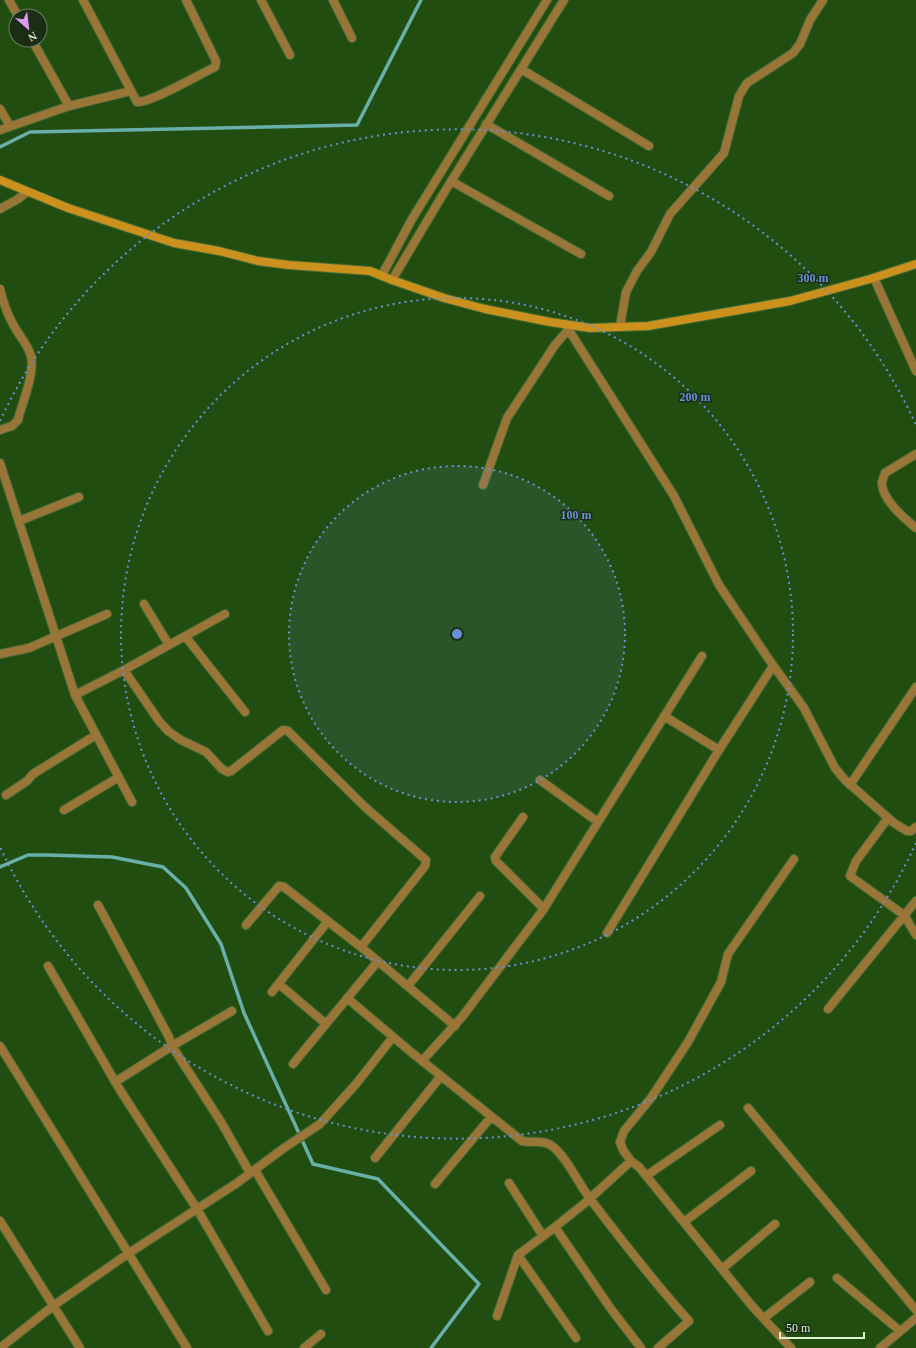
<svg xmlns="http://www.w3.org/2000/svg" width="916" height="1348" viewBox="0 0 916 1348" font-family="'Times New Roman',serif">
	<rect width="100%" height="100%" fill="#224d11"/>
	<g fill="none" stroke-linecap="round" stroke-linejoin="round">
		<path stroke="#68b0a9" stroke-width="3.5" d="M0,147L30,132L357,125L421,0
			M0,867L28,855H48L112,857L163,867L186,888L221,944L244,1013L313,1164L378,1179L479,1284L431,1348"/>
		<g stroke="#436b34" stroke-width="10">
			<path id="street" d="M9,0L18,16
				M83,0L137,102C151,103 200,74 215,67L216,61L186,0
				M261,0L290,55
				M333,0L352,38
				M32,40L69,106
				M521,69L649,146
				M0,109L10,126
				M486,124L609,196
				M0,130L69,106L131,91
				M451,181L581,254
				M0,209L18,199L27,192
				M382,275L412,219L547,0
				M874,278L916,371
				M392,280L442,196L564,0
				M0,289C3,302 7,314 14,326C20,337 28,345 31,356C35,374 22,403 18,420L12,426L0,430
				M565,324L674,496L719,585L770,661L804,708L835,768L845,780L894,823L907,831H911L916,827
				M620,326L626,292L637,271L651,252L670,214L724,153L739,96L747,83L793,53L800,44L810,20L823,0
				M916,454L885,473C884,476 883,479 882,482C881,499 904,518 916,528
				M0,463L75,695L132,802
				M483,485L507,418L555,345L568,330
				M19,521L79,497
				M144,604L169,645
				M185,636L245,712
				M0,654L29,648L107,614
				M124,670L159,721L168,731L181,740L206,752L222,769L228,772L231,771L283,730L288,731L365,807L426,860L425,866L361,947
				M75,695L124,670L225,614
				M664,716L719,750
				M540,780L598,822
				M850,785L916,687
				M6,795L27,781L33,774L96,735
				M64,810L119,777
				M523,817L495,857L496,861L544,909
				M888,818L856,861L850,876L904,915L916,935
				M98,905L169,1037L172,1046L221,1122L250,1173
				M246,925L279,886L284,887L361,947L455,1026
				M607,933L719,750L773,666
				M48,966L120,1090L197,1209L268,1331
				M279,984L326,1024
				M408,986L480,896
				M272,992L328,921
				M347,998L411,1052L522,1141C531,1143 545,1140 552,1146C567,1157 579,1185 591,1200C622,1241 654,1282 689,1321L658,1348
				M828,1009L916,901
				M0,1046L187,1348
				M422,1061L462,1017L543,910L702,656
				M293,1064L378,961
				M115,1082L172,1046L232,1011
				M748,1108L916,1310
				M375,1158L441,1076
				M631,1161L623,1150L620,1142L624,1131L651,1098L688,1042L721,982L728,954L794,859
				M255,1170L326,1290
				M646,1176L720,1125
				M509,1183L543,1236
				M435,1184L491,1117
				M0,1221L80,1348
				M684,1222L751,1171
				M518,1255L576,1338
				M722,1269L775,1224
				M837,1278L900,1331
				M497,1316L518,1255L555,1227
				M764,1318L810,1282
				M0,1348L53,1306L129,1253L237,1183L284,1148L320,1124L356,1084L393,1037
				M304,1348L321,1334
				M641,1348L611,1309L555,1227L585,1203L631,1161L639,1167L752,1306L791,1348
				M880,1348L916,1318"/>
		</g>
		<g stroke="#436b34" stroke-width="10">
			<path id="secondary" d="M0,180L68,208L174,243L219,251L258,261L289,265L370,271L392,280L444,298L485,309L550,322L590,328L648,326L790,301L870,279L916,264"/>
		</g>
		<use href="#street" stroke="#9a7538" stroke-width="8"/>
		<use href="#secondary" stroke="#cb911c" stroke-width="8"/>
	</g>
	<circle cx="457" cy="634" r="168" fill="#6990d6" fill-opacity=".12"/>
	<g fill="none" stroke="#6990d6" stroke-width="2" stroke-dasharray="2 4">
		<circle cx="457" cy="634" r="168"/>
		<circle cx="457" cy="634" r="336"/>
		<path d="M916 843A504 504 0 0 1 0 847M0 421A504 504 0 0 1 916 425"/>
	</g>
	<circle cx="457" cy="634" r="6" fill="#6990d6" stroke="#1b2e15" stroke-width="2"/>
	<g font-size="12" text-anchor="middle" font-weight="bold" fill="#6990d6" stroke="#1b2e15" stroke-width="3" stroke-linejoin="round" paint-order="stroke">
		<text x="813" y="282">300 m</text>
		<text x="695" y="401">200 m</text>
		<text x="576" y="519">100 m</text>
	</g>
	<g transform="translate(28 28) rotate(152)"><circle r="19" fill="#1b2e15" stroke="#687d61"/>
	<path d="M0-3L7 15L0 10L-7 15Z" fill="#de98f2"/>
	<text y="-6" font-size="11" font-weight="bold" text-anchor="middle" fill="#dcf4d4">N</text>
	</g>
	<path d="M780 1332v6h84v-6" fill="none" stroke="#dcf4d4" stroke-width="2"/>
	<text x="786" y="1332" font-size="12" fill="#dcf4d4" stroke="#1b2e15" stroke-width="3" paint-order="stroke">50 m</text>
</svg>
